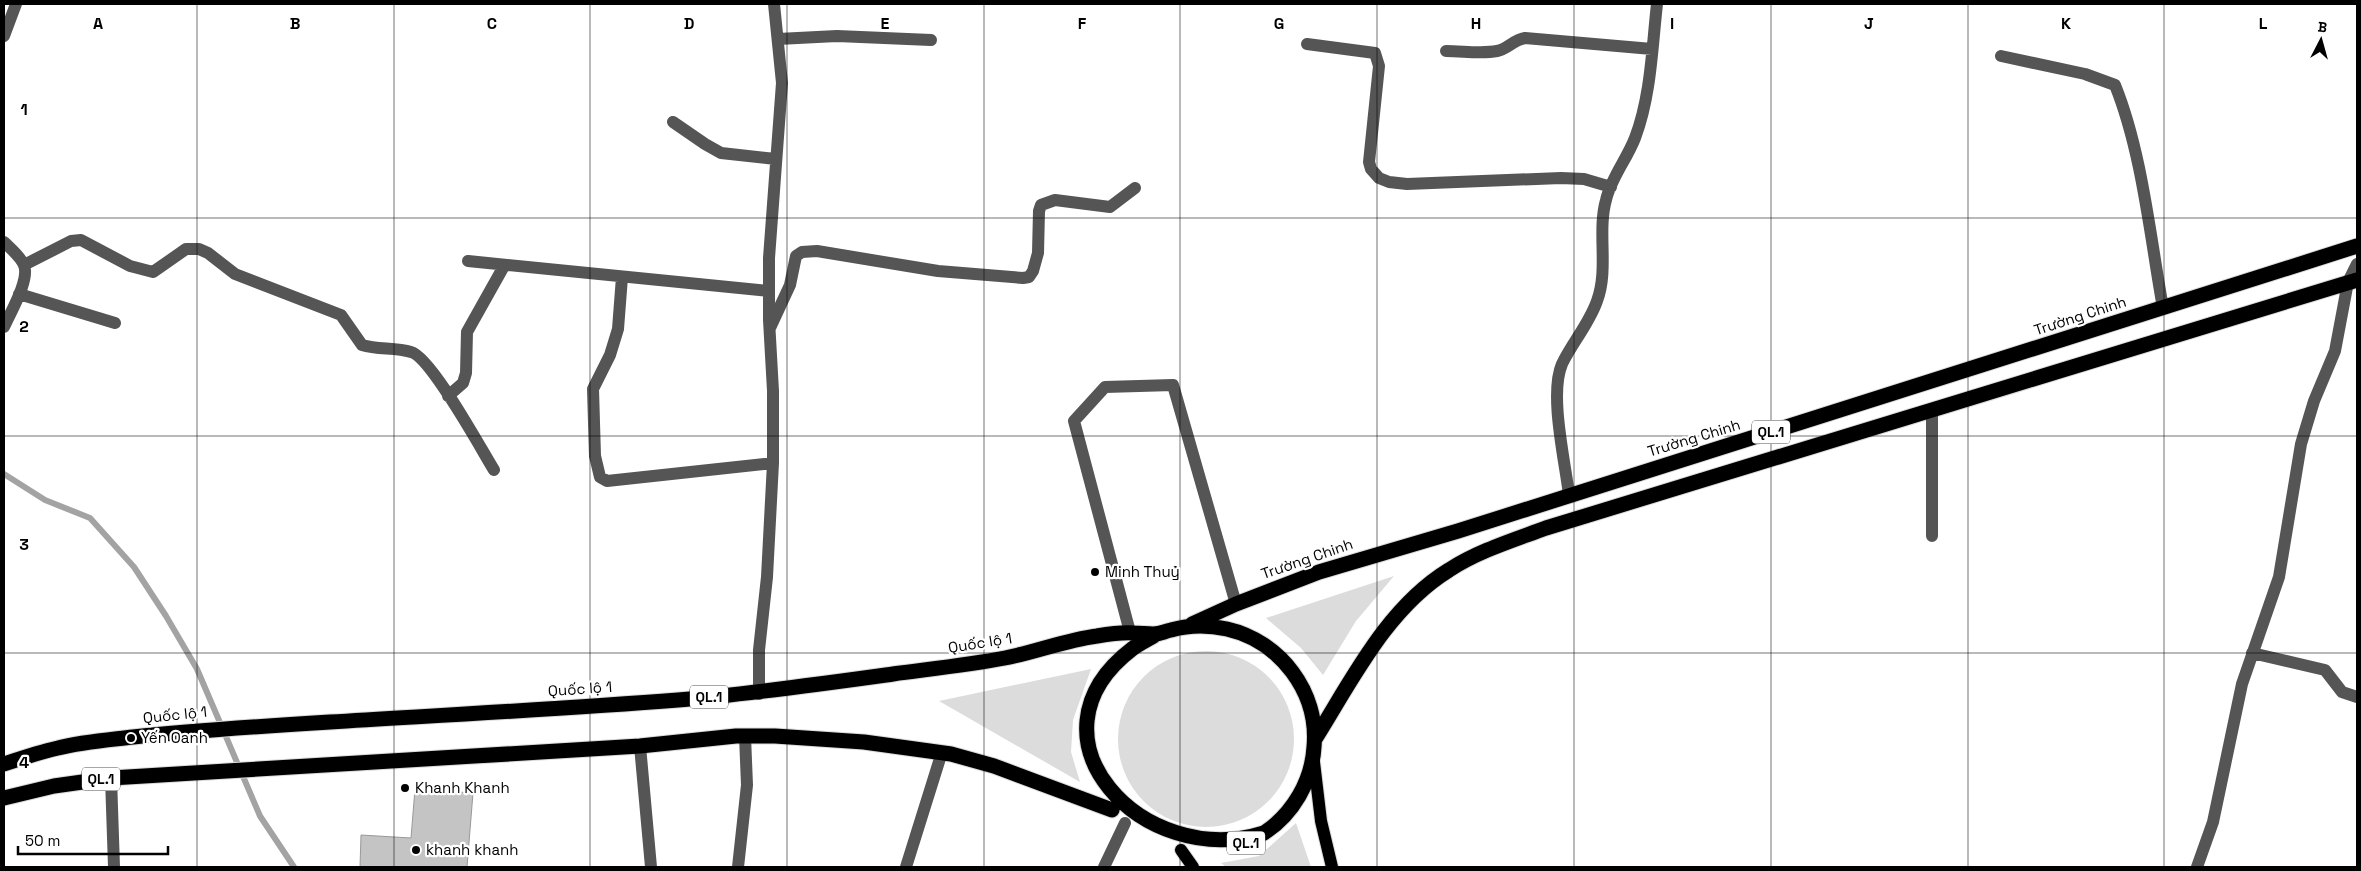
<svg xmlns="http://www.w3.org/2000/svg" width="2361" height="871" viewBox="0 0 2361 871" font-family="'Space Grotesk',sans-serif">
	<rect width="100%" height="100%" fill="#fff"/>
	<path fill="#dcdcdc" d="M1394,576L1356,621L1323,675L1301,648L1266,618Z
		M1118 739a88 88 0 1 1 176 0a88 88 0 1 1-176 0Z
		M1091,669L1073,720L1071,752L1080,782L939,701Z
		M1296,823L1311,867H1226L1221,863L1259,856Z"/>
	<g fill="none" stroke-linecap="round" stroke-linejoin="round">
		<path stroke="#a3a3a3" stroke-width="6" d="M4,474L45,500L90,518L134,567L166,616L197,669L260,816L294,867"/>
	</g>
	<path fill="#c4c4c4" stroke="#999" d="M415,789L473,793L467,867H360L361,835L411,838Z"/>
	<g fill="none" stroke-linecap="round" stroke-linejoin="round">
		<g stroke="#dbdbdb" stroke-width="14">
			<path id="major" d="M1314,762L1321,821L1332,867
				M1181,850L1193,867"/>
		</g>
		<g stroke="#dbdbdb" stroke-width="17">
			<path id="highway" d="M1192,624L1236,604L1319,572L1458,531L2357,246
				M1315,739C1352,680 1387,608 1449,570C1478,551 1514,540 1546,528L2357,280
				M4,764C22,758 40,752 58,748C82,742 108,740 133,737C198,730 264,726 330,722C446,715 562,709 678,700C750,694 821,684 893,674C930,669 968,665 1005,658C1036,652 1066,640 1097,636C1109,634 1122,632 1134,633C1140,633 1147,634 1153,634C1162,634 1162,632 1171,630C1189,625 1209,625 1227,629C1280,641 1319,692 1314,747C1312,781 1293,814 1264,833C1143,871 1017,737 1132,649C1140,643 1149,639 1157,634
				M4,798L54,786L111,778L640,746L736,736H775L864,742L951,754L994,766L1112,810"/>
		</g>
		<path stroke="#555" stroke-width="12" d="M4,36L16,4
			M778,39L837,36L931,40
			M1307,44L1375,53L1379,66L1369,162L1371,169L1379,178L1389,182L1407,184L1561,178L1584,179L1611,187
			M1446,51C1463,51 1482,54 1497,51C1508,49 1513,40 1525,38L1652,49
			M2001,56L2085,74L2115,85C2142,152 2150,236 2163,308
			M673,122L705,144L721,153L775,159
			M4,242C11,249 20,256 24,265C30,280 10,313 4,327
			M468,261L769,291
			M24,265L71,241L81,240L130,266L153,272L186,249H199L208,253L235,274L341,315L362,345C378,350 395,347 411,352C431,357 481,449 494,470
			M622,277L618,329L610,355L593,389L595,456L600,477L607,481L773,463
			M19,294L115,323
			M770,328L790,285L796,256L802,252L817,251L938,271L1023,278L1029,277L1033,271L1038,253L1039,211L1041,205L1055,200L1110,207L1135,188
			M448,396L463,383L466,373L467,332L504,266
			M1932,410V536
			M1569,495C1565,461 1549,394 1562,364C1572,343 1589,324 1597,301C1609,269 1597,232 1606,200C1611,178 1627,159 1635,138C1651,96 1652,48 1657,4
			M1130,632L1074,421L1105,387L1173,385L1236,604
			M2252,653L2325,670L2342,692L2357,697
			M759,694V650L767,577L773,463V391L769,320V258L782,83L774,4
			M640,746L651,867
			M111,778L114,867
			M738,867L747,785L745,736
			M906,867L942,752
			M1104,867L1125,823
			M2197,867L2213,822L2242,684L2279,577L2301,444L2314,401L2335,351L2348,282L2357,264"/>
		<use href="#major" stroke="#000" stroke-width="12"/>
		<use href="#highway" stroke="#000" stroke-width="15"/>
	</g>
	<path fill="none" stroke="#000" stroke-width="1" stroke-opacity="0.55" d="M197,4V867M394,4V867M590,4V867M787,4V867M984,4V867M1180,4V867M1377,4V867M1574,4V867M1771,4V867M1968,4V867M2164,4V867M4,218H2357M4,436H2357M4,653H2357"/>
	<g fill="#000" stroke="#fff" stroke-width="2">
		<circle cx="1095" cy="572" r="5"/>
		<circle cx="131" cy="738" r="5"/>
		<circle cx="405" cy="788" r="5"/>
		<circle cx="416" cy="850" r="5"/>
	</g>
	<g text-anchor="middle" stroke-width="4.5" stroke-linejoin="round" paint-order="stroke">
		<g fill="#fff" stroke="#4c4c4c" stroke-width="1">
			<rect x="1752" y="420.5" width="38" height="23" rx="4"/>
			<rect x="690" y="685.5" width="38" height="23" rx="4"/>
			<rect x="82" y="767.5" width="38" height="23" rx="4"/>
			<rect x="1227" y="831.5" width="38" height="23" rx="4"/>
		</g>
		<g font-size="14" font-weight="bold" fill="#000">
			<text x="1771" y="437">QL.1</text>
			<text x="709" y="702">QL.1</text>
			<text x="101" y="784">QL.1</text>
			<text x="1246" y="848">QL.1</text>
		</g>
		<g font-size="15" fill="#000" stroke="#fff">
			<text transform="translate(2080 316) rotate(-18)" y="5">Trường Chinh</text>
			<text transform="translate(1694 438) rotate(-17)" y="5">Trường Chinh</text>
			<text transform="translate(1307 559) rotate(-19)" y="5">Trường Chinh</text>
			<text transform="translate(980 643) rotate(-9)" y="5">Quốc lộ 1</text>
			<text transform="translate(580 689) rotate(-4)" y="5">Quốc lộ 1</text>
			<text transform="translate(175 715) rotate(-6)" y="5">Quốc lộ 1</text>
		</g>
		<g font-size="15" fill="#000" stroke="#fff" text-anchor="start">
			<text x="1105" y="577">Minh Thuỷ</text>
			<text x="141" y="743">Yến Oanh</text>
			<text x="415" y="793">Khanh Khanh</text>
			<text x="426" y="855">khanh khanh</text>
		</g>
	</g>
	<g font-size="16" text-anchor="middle" font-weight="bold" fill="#000" stroke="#fff" stroke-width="4.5" stroke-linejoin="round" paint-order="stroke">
		<text x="98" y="29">A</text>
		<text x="295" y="29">B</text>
		<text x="492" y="29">C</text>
		<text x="689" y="29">D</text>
		<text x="885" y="29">E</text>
		<text x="1082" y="29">F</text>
		<text x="1279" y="29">G</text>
		<text x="1476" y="29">H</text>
		<text x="1672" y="29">I</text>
		<text x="1869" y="29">J</text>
		<text x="2066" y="29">K</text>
		<text x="2263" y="29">L</text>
		<text x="24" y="115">1</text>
		<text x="24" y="332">2</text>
		<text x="24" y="550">3</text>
		<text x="24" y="768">4</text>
	</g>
	<rect width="2361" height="871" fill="none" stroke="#000000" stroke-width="10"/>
	<g transform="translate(2321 40) rotate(6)" stroke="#ffffff" stroke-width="4" paint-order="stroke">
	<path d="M0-4L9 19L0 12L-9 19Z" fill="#000000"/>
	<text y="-8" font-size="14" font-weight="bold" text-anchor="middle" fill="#000000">B</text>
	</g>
	<path d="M18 846v8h150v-8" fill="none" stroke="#000000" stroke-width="2.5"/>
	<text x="25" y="846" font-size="15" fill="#000000" stroke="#ffffff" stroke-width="4" paint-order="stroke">50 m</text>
</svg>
